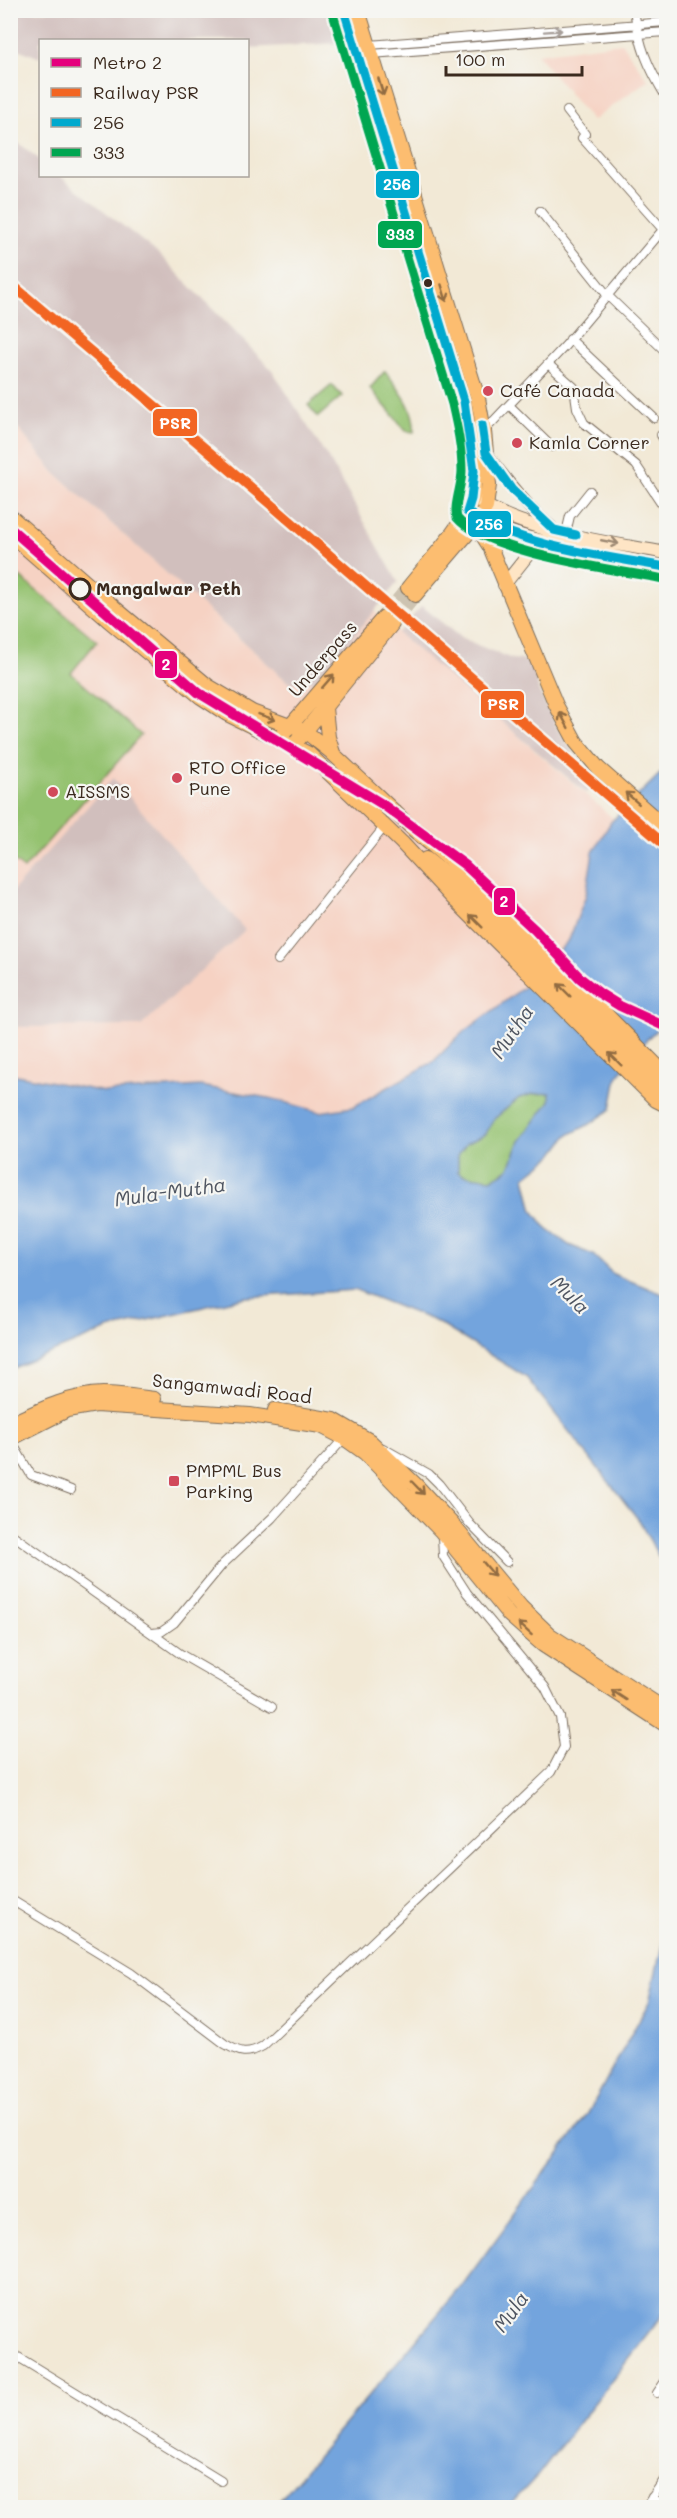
<svg xmlns="http://www.w3.org/2000/svg" width="677" height="2518" viewBox="0 0 677 2518" font-family="Mali,sans-serif">
	<rect width="100%" height="100%" fill="#f6f6f2"/>
	<filter id="ink" filterUnits="userSpaceOnUse"><feTurbulence type="fractalNoise" baseFrequency=".0167" numOctaves="2"/><feDisplacementMap in="SourceGraphic" scale="12" xChannelSelector="R" yChannelSelector="G"/><feConvolveMatrix kernelMatrix="1 2 1 2 8 2 1 2 1" color-interpolation-filters="sRGB"/></filter>
	<filter id="wash" filterUnits="userSpaceOnUse"><feTurbulence type="fractalNoise" baseFrequency=".008" numOctaves="4" result="noise"/><feDisplacementMap in="SourceGraphic" scale="24" xChannelSelector="R" yChannelSelector="G"/><feGaussianBlur stdDeviation="1.35" result="paint"/><feColorMatrix in="noise" values="0 0 0 0 0 0 0 0 0 0 0 0 0 0 0 0 0 1.4 0 .05"/><feComposite in="paint" operator="in"/></filter>
	<g filter="url(#wash)">
		<rect width="100%" height="100%" fill="#f2e9d6"/>
		<path fill="#f6d2c3" d="M622,43L648,80L592,121L537,54Z
			M11,420L55,473L289,683L317,681L374,611L614,819L593,852L586,895L570,940L524,987L460,1035L431,1063L353,1107L320,1112L269,1098L200,1086L105,1092L11,1110Z"/>
		<path fill="#d1bfbd" d="M10,11H330L339,43L248,48V40H40V58L11,46Z
			M10,136L40,160V176H60L160,255L272,370L331,463L398,582L317,681L289,683L55,473L11,420Z
			M422,606L462,639L512,659L532,661L539,691L557,728L574,753L598,779L586,793L397,633Z
			M113,778L245,930L141,1026L11,1027V893Z"/>
		<path fill="#94c270" stroke="#687647" stroke-width="1.5" d="M385,371C398,388 416,408 414,432L406,431L370,388Z
			M332,385L342,396L318,417L308,405Z
			M20,577L97,641L71,673L141,735L24,869L10,858V589Z
			M550,1093V1101L520,1141L509,1168L501,1174L491,1179L463,1175L458,1172V1155L466,1144L485,1134L493,1120L519,1098L533,1094Z"/>
		<path fill="#73a4dd" stroke="#57677e" stroke-width="1.5" fill-rule="evenodd" d="M666,772V1021L649,1037L617,1077L611,1109L590,1124L568,1135L553,1155L525,1177L533,1211L547,1229L569,1245L593,1255L613,1274L663,1294L666,1298V1570L638,1519L526,1377L435,1321L356,1290L246,1297L109,1329L11,1369V1074L105,1092L200,1086L269,1098L320,1112L353,1107L433,1062L460,1035L524,987L569,940L586,895L593,852L611,822L660,774ZM550,1093V1101L520,1141L509,1168L501,1174L491,1179L463,1175L458,1172V1155L466,1144L486,1134L493,1120L519,1098L533,1094Z
			M666,1928V2311L538,2475L508,2507H274L461,2287L587,2115L649,2002Z"/>
	</g>
	<g filter="url(#ink)">
		<g fill="none" stroke-linecap="round" stroke-linejoin="round">
			<path stroke="#cdc3b1" stroke-width="14" stroke-dasharray="14 7" stroke-linecap="butt" d="M384,617L408,588
				M392,624L415,595"/>
			<g stroke="#7b6d5e" stroke-width="10">
				<path id="minor" d="M634,10C640,48 647,65 666,97
					M369,45L666,22
					M371,54L666,32
					M567,111L585,134L582,138L584,140L666,233
					M540,211L608,296L666,352
					M570,339L654,418
					M548,364L574,387L577,408L584,423L636,465L666,510
					M509,405L552,447
					M484,431L565,346L666,226
					M661,435L666,443
					M566,533L570,516L590,491
					M278,960L385,826
					M10,1439L31,1475L71,1490
					M383,1448L429,1474L439,1484L470,1524L507,1562
					M10,1533L182,1655L272,1707
					M152,1633L161,1632L174,1623L222,1565L272,1518L346,1436
					M10,1899L131,1973L225,2044C240,2053 247,2055 263,2046L551,1772L564,1747L560,1717L545,1687L467,1593L443,1556L442,1536
					M10,2352L221,2481
					M657,2393L666,2380
					M652,2497L666,2507
					M645,2508L666,2477"/>
			</g>
			<g stroke="#7b6d5e" stroke-width="14">
				<path id="secondary" d="M486,453C506,481 525,505 551,527
					M473,496C516,532 611,542 666,553
					M472,515L487,525L526,537L666,567
					M504,585L539,541"/>
			</g>
			<g stroke="#7b6d5e" stroke-width="16">
				<path id="primary" d="M344,10L464,401C468,425 479,474 473,497C465,524 426,565 408,588
					M358,10L478,398L484,431L489,485L486,507L474,526L415,595
					M467,520L483,536L490,547L556,705L576,742L598,768L666,828
					M279,739L384,617
					M294,745L392,624
					M275,1410L334,1420L370,1441L415,1484L452,1524L521,1607L550,1635L666,1710
					M10,1424C40,1410 70,1395 103,1394C120,1394 138,1397 154,1399
					M10,1439L67,1410L96,1405L250,1415L321,1426L344,1438L365,1453L441,1531L509,1615L543,1645L666,1725"/>
			</g>
			<g stroke="#7b6d5e" stroke-width="16">
				<path id="trunk" d="M10,516L116,609L208,686L252,712L306,732L330,751L414,830L470,877L666,1075
					M10,534L107,619L201,697L227,714L309,754L402,843L451,896L656,1100L666,1105
					M325,708L328,737L333,753
					M426,859L460,886L666,1092"/>
			</g>
			<use href="#minor" stroke="#fff" stroke-width="8"/>
			<use href="#secondary" stroke="#fee5c5" stroke-width="12"/>
			<use href="#primary" stroke="#fcbd6f" stroke-width="14"/>
			<use href="#trunk" stroke="#fcbd6f" stroke-width="14"/>
			<g stroke="#f6f6f2" stroke-width="14">
				<path id="bus-1" d="M344,10L464,401L474,471L471,499L467,512C526,548 599,555 666,567
					M482,425L486,453L512,490L554,530L576,535"/>
			</g>
			<g stroke="#f6f6f2" stroke-width="14">
				<path id="bus-2" d="M333,14L452,404C457,426 462,448 462,471C462,485 453,506 457,518C486,553 617,570 664,579"/>
			</g>
			<use href="#bus-1" stroke="#00a9ce" stroke-width="9"/>
			<use href="#bus-2" stroke="#00a651" stroke-width="9"/>
			<g stroke="#f6f6f2" stroke-width="15">
				<path id="rail-1" d="M10,283L275,508L666,846"/>
			</g>
			<use href="#rail-1" stroke="#f26522" stroke-width="10"/>
			<g stroke="#f6f6f2" stroke-width="15">
				<path id="metro-1" d="M10,528L199,693L382,804L465,865L535,930L580,978L599,993L620,1006L666,1027"/>
			</g>
			<use href="#metro-1" stroke="#e5007d" stroke-width="10"/>
		</g>
		<defs><path id="oneway-shaft" d="M-6 0H5M1.5-3L5.5 0L1.5 3" fill="none" stroke-width="1.6" stroke-linecap="round" stroke-linejoin="round" transform="scale(1.5)"/></defs>
		<use stroke="#a79f9a" href="#oneway-shaft" transform="translate(553 31) rotate(-4)"/>
		<g stroke="#926c42">
			<use href="#oneway-shaft" transform="translate(381 87) rotate(73)"/>
			<use href="#oneway-shaft" transform="translate(444 293) rotate(73)"/>
			<use href="#oneway-shaft" transform="translate(328 681) rotate(-49)"/>
			<use href="#oneway-shaft" transform="translate(267 717) rotate(19)"/>
			<use href="#oneway-shaft" transform="translate(564 720) rotate(-119)"/>
			<use href="#oneway-shaft" transform="translate(632 798) rotate(-139)"/>
			<use href="#oneway-shaft" transform="translate(476 921) rotate(-135)"/>
			<use href="#oneway-shaft" transform="translate(564 990) rotate(-135)"/>
			<use href="#oneway-shaft" transform="translate(615 1059) rotate(-135)"/>
			<use href="#oneway-shaft" transform="translate(418 1488) rotate(46)"/>
			<use href="#oneway-shaft" transform="translate(489 1569) rotate(50)"/>
			<use href="#oneway-shaft" transform="translate(525 1629) rotate(-138)"/>
			<use href="#oneway-shaft" transform="translate(619 1695) rotate(-147)"/>
		</g>
		<use stroke="#9c8872" href="#oneway-shaft" transform="translate(610 542) rotate(11)"/>
	</g>
	<circle fill="#3b2a1e" stroke="#f6f6f2" stroke-width="2" cx="428" cy="283" r="5"/>
	<g fill="#d1495b" stroke="#f6f6f2" stroke-width="2">
		<circle cx="488" cy="391" r="6"/>
		<circle cx="517" cy="443" r="6"/>
		<circle cx="177" cy="778" r="6"/>
		<circle cx="53" cy="792" r="6"/>
		<rect x="168" y="1475" width="12" height="12" rx="3"/>
	</g>
	<circle fill="#f6f6f2" stroke="#3b2a1e" stroke-width="3" cx="80" cy="589" r="10"/>
	<g text-anchor="middle" stroke-width="4.5" stroke-linejoin="round" paint-order="stroke">
		<g font-size="18" fill="#3b2a1e" stroke="#f6f6f2" text-anchor="start">
			<text x="500" y="397">Café Canada</text>
			<text x="529" y="449">Kamla Corner</text>
			<text x="189" y="774">RTO Office<tspan x="189" dy="21">Pune</tspan></text>
			<text x="65" y="798">AISSMS</text>
			<text x="186" y="1477">PMPML Bus<tspan x="186" dy="21">Parking</tspan></text>
		</g>
		<g font-size="18" font-weight="bold" fill="#3b2a1e" stroke="#f6f6f2" text-anchor="start">
			<text x="96" y="595">Mangalwar Peth</text>
		</g>
		<g font-size="18" fill="#3b2a1e" stroke="#f6f6f2">
			<text transform="translate(323 659) rotate(-49)" y="6">Underpass</text>
			<text transform="translate(232 1389) rotate(6)" y="6">Sangamwadi Road</text>
		</g>
		<g font-size="20" font-style="italic" fill="#4f5561" stroke="#f6f6f2">
			<text transform="translate(512 1032) rotate(-56)" y="7">Mutha</text>
			<text transform="translate(170 1192) rotate(-8)" y="7">Mula-Mutha</text>
			<text transform="translate(570 1295) rotate(45)" y="7">Mula</text>
			<text transform="translate(511 2312) rotate(-54)" y="7">Mula</text>
		</g>
	</g>
	<g stroke="#f6f6f2" stroke-width="2">
		<rect x="375" y="170" width="45" height="29" rx="6" fill="#00a9ce"/>
		<rect x="377" y="220" width="46" height="29" rx="6" fill="#00a651"/>
		<rect x="152" y="408" width="46" height="29" rx="6" fill="#f26522"/>
		<rect x="467" y="510" width="45" height="28" rx="6" fill="#00a9ce"/>
		<rect x="154" y="650" width="24" height="29" rx="6" fill="#e5007d"/>
		<rect x="480" y="690" width="45" height="29" rx="6" fill="#f26522"/>
		<rect x="493" y="887" width="23" height="29" rx="6" fill="#e5007d"/>
	</g>
	<g font-size="16" text-anchor="middle" font-weight="bold" fill="#fff">
		<text x="397" y="190">256</text>
		<text x="400" y="240">333</text>
		<text x="175" y="429">PSR</text>
		<text x="489" y="530">256</text>
		<text x="166" y="670">2</text>
		<text x="503" y="710">PSR</text>
		<text x="504" y="907">2</text>
	</g>
	<rect width="677" height="2518" fill="none" stroke="#f6f6f2" stroke-width="36"/>
	<rect x="39" y="39" width="210" height="138" fill="#f6f6f2" stroke="#aba49d" stroke-width="1.5"/>
	<rect x="51" y="58" width="30" height="9" fill="#e5007d" stroke="#aba49d" stroke-width="1.5"/>
	<text x="93" y="69" font-size="18" fill="#3b2a1e">Metro 2</text>
	<rect x="51" y="88" width="30" height="9" fill="#f26522" stroke="#aba49d" stroke-width="1.5"/>
	<text x="93" y="99" font-size="18" fill="#3b2a1e">Railway PSR</text>
	<rect x="51" y="118" width="30" height="9" fill="#00a9ce" stroke="#aba49d" stroke-width="1.5"/>
	<text x="93" y="129" font-size="18" fill="#3b2a1e">256</text>
	<rect x="51" y="148" width="30" height="9" fill="#00a651" stroke="#aba49d" stroke-width="1.5"/>
	<text x="93" y="159" font-size="18" fill="#3b2a1e">333</text>
	<path d="M446 66v9h136v-9" fill="none" stroke="#3b2a1e" stroke-width="3"/>
	<text x="455" y="66" font-size="18" fill="#3b2a1e" stroke="#f6f6f2" stroke-width="4.5" paint-order="stroke">100 m</text>
</svg>
